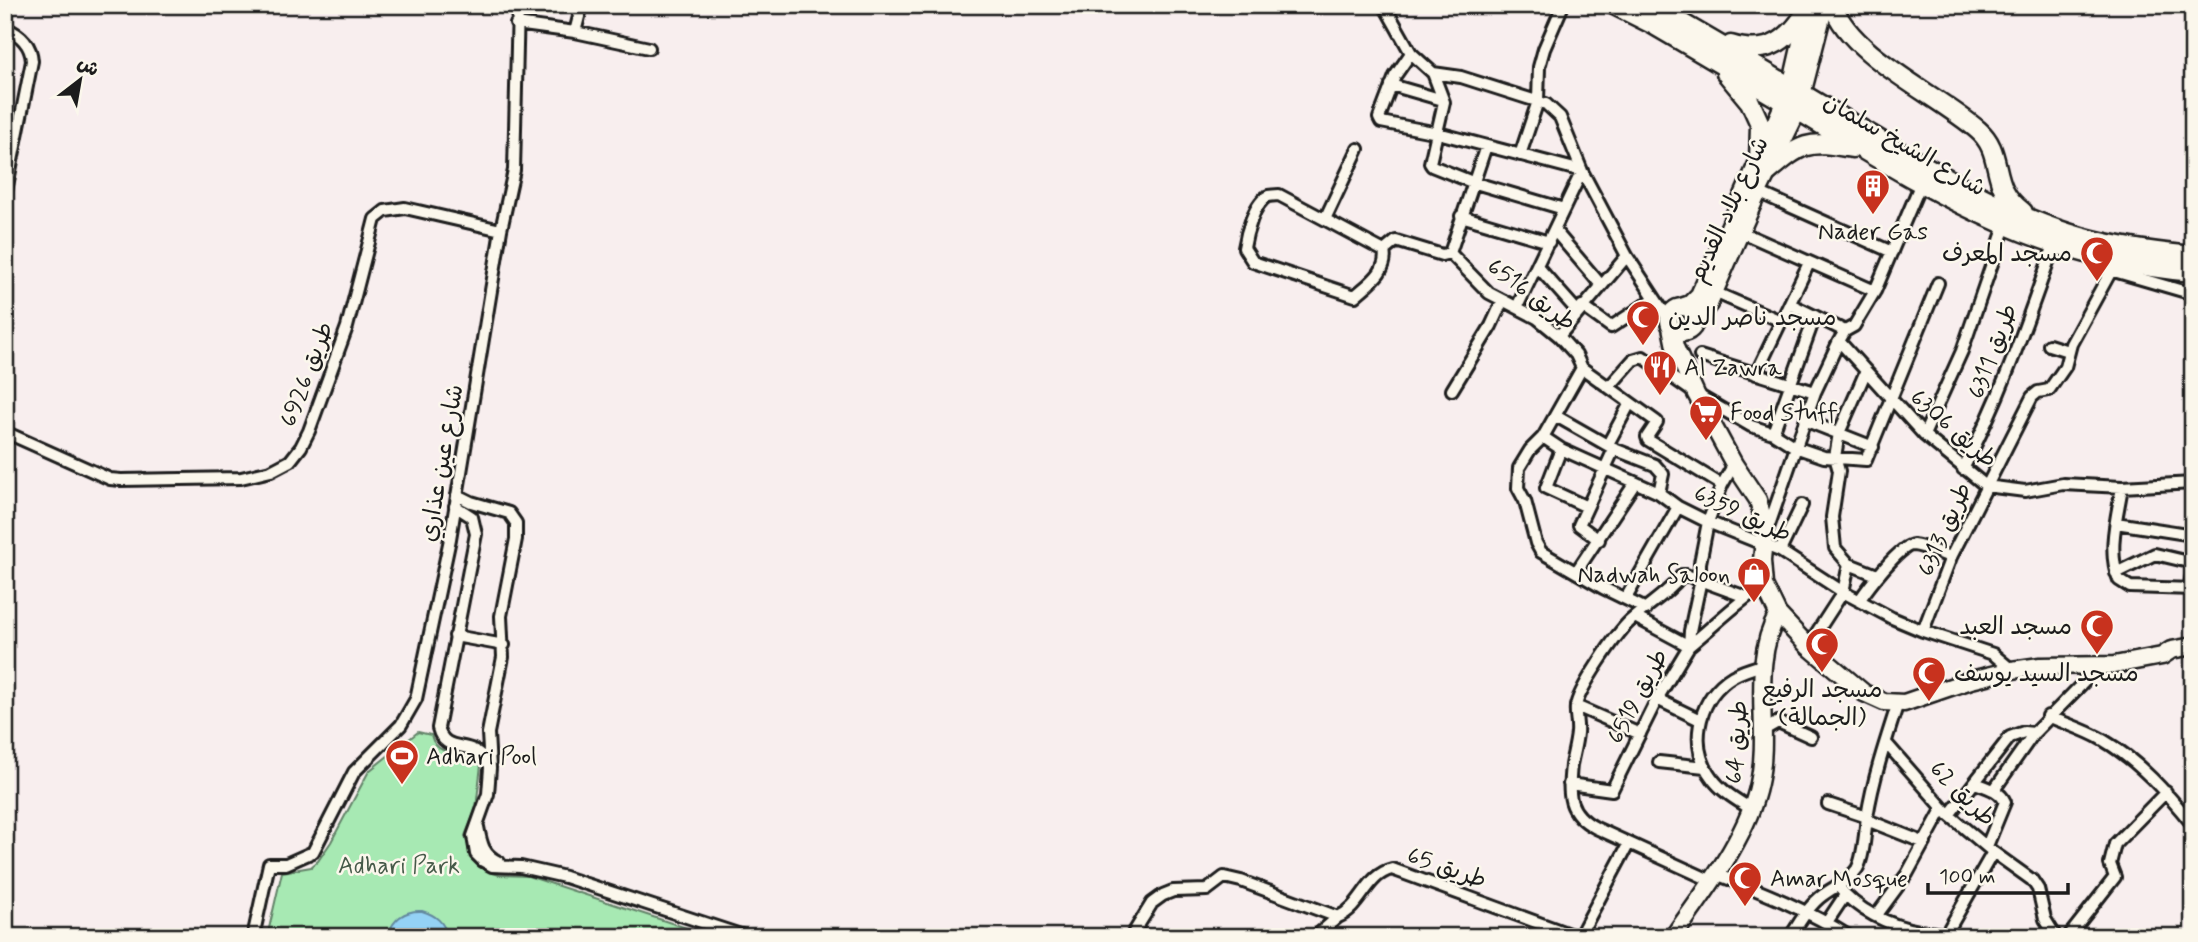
<svg xmlns="http://www.w3.org/2000/svg" width="2198" height="942" viewBox="0 0 2198 942" font-family="Mynerve,'Playpen Sans Arabic',sans-serif">
	<rect width="100%" height="100%" fill="#f8eeee"/>
	<filter id="ink" filterUnits="userSpaceOnUse"><feTurbulence type="fractalNoise" baseFrequency=".0143" numOctaves="2"/><feDisplacementMap in="SourceGraphic" scale="14" xChannelSelector="R" yChannelSelector="G"/><feConvolveMatrix kernelMatrix="1 2 1 2 8 2 1 2 1" color-interpolation-filters="sRGB"/></filter>
	<g filter="url(#ink)">
		<path fill="#a7e9b3" stroke="#628268" stroke-width="2" d="M418,732L431,735C436,755 453,752 471,754L481,765L476,808L465,836L472,858L480,867L490,872L499,875L528,876L714,937H267L282,872L311,867L318,861L331,842L369,771Z"/>
		<path fill="#94d2f5" stroke="#64899e" stroke-width="2" d="M422,911C436,915 444,922 448,937H398L388,934C394,918 405,910 422,911Z"/>
		<g fill="none" stroke-linecap="round" stroke-linejoin="round">
			<g stroke="#1c1c1c" stroke-width="16">
				<path id="street" d="M1384,5L1411,53L1433,73L1444,102L1430,163L1432,166L1472,182L1564,209
					M516,24L575,32L649,48
					M5,28C20,34 31,44 32,61L5,196
					M575,32L582,5
					M1411,53L1395,76L1379,118L1381,122L1438,133L1582,171L1517,307
					M1433,73L1461,77L1546,104L1560,117L1582,171L1627,256L1669,320
					M1391,85L1443,100
					M1520,155L1538,101L1539,67L1544,49L1563,5
					M1758,192L1892,252
					M1461,216L1549,242
					M1325,219L1358,149
					M1555,231L1601,285
					M1741,232L1875,291
					M1384,251C1389,271 1368,284 1355,296L1253,262L1244,248C1246,235 1254,202 1268,196C1268,196 1278,195 1279,195L1384,251L1396,241L1442,255L1450,253
					M1450,253L1489,293L1537,318L1559,336L1576,355L1582,368L1657,422L1647,437L1648,440L1722,485
					M1450,253L1486,146
					M1538,267L1578,312
					M2107,269L2193,294
					M1714,292L1781,321
					M1790,304L1845,331
					M1582,306L1611,327L1654,299
					M1559,336L1627,256
					M1839,341L1924,435L1986,486L2025,491L2063,484L2122,487L2193,483
					M2049,345L2068,351
					M1700,356L1815,392
					M1582,368L1543,437L1530,450L1519,468L1518,488L1525,501L1536,543L1541,552L1603,588L1646,609
					M1756,374L1809,263
					M1609,387L1633,360L1643,357L1696,394L1751,426L1773,433L1795,447L1824,457L1866,460L1938,283
					M1452,390L1491,326L1502,302
					M1556,416L1614,449L1655,465L1663,474L1659,493
					M1807,421L1873,447
					M5,432L110,479L121,480L241,478L271,471L290,461L301,447L309,431L347,327L375,219L385,211L405,208L501,230
					M1773,433L1815,316
					M1924,435L1962,351L2005,226
					M1543,437L1561,449L1659,493L1678,507L1708,522L1780,551L1843,592L1892,618L1923,631L1993,654L2012,670
					M1608,444L1630,403
					M1561,449L1546,488L1587,507
					M1963,469C2001,398 2027,321 2054,245
					M2122,487C2117,517 2107,551 2119,580L2130,587L2193,589
					M457,495L471,502L509,513L516,523V539L501,616L503,657L488,733L490,768L488,794L473,836L476,854L483,861L492,866L521,867L565,877L747,937
					M455,506L472,517L476,534L438,728C445,756 471,737 487,762
					M2116,523L2193,535
					M1767,531L1815,392L1839,341L1845,331L1854,326L1875,291L1921,183
					M1599,540L1579,525L1614,449
					M1780,551L1802,505
					M1849,564L1877,575
					M1576,572L1635,483
					M2116,573L2155,554L2193,563
					M2189,589L2193,571
					M1626,598L1678,507
					M1859,601C1867,589 1900,545 1913,545C1925,546 1940,554 1951,557
					M1635,617L1689,646
					M1923,631L1951,557L2032,397L2038,392L2049,390L2065,367L2071,344L2111,271
					M455,636L504,645
					M1689,646C1714,626 1738,601 1764,585
					M1808,646L1843,592L1849,564L1835,548L1832,517L1839,471L1835,457L1839,433L1866,371
					M1657,699L1700,720
					M1576,706L1640,734
					M2048,716C2066,724 2086,730 2103,740C2139,761 2167,793 2193,825
					M1764,730L1778,722L1811,737
					M1886,743L1949,815L1993,852L2032,880L2038,889L2045,919L2056,937
					M1659,762L1705,767
					M1975,783C1986,787 2000,790 2005,802L1987,846
					M1569,784L1612,790L1657,699L1689,646L1690,631L1700,584V563L1708,522L1722,485L1734,464
					M1994,790L2034,733L2084,682L2091,666
					M1828,804L1867,817
					M1751,809C1737,800 1722,792 1712,778C1689,748 1697,703 1727,680C1737,672 1750,669 1762,665
					M1949,815L2010,737L2024,732L2034,733
					M1867,820L1925,843
					M478,827C481,843 483,855 499,862
					M1716,874C1763,892 1808,910 1850,937
					M1712,881L1596,828C1567,813 1568,795 1571,765C1573,754 1576,744 1577,733C1578,724 1575,715 1576,707C1577,691 1617,633 1630,621C1647,605 1668,594 1682,575H1686L1746,597
					M1838,886C1856,910 1890,926 1919,931C1930,933 1941,932 1951,937
					M1876,916L1907,874L1943,808
					M1827,922L1845,895
					M1946,934L1993,852
					M253,937L269,864H286L313,852L354,772L401,725L416,699L450,539L501,230L514,170L518,5
					M1131,937L1152,903L1163,895L1173,891L1207,890L1224,877L1241,881L1338,917C1362,907 1366,875 1392,869L1577,937
					M1315,937L1338,917
					M1579,937L1628,845
					M1790,937C1800,922 1809,905 1823,895C1835,886 1848,882 1857,869C1864,857 1865,832 1867,817C1873,779 1886,740 1898,703
					M2068,937L2115,877L2110,864L2115,844L2166,792"/>
			</g>
			<g stroke="#1c1c1c" stroke-width="21">
				<path id="secondary" d="M1681,307L1690,304L1699,295L1791,87L1809,8
					M1669 320a13 13 0 1 1 26 0a13 13 0 1 1-26 0Z
					M1694,323L1709,304L1758,192L1798,110L1825,5
					M1671,327L1675,347L1696,394L1734,464L1758,500L1765,526L1762,561L1764,585L1778,614L1808,646L1864,693L1884,702L1904,703L1971,680L2012,670L2040,666L2114,665L2162,656L2171,650L2193,646
					M1673,937C1704,892 1748,837 1759,783C1771,728 1749,665 1778,614"/>
			</g>
			<g stroke="#1c1c1c" stroke-width="23">
				<path id="primary" d="M1614,5L1654,25C1714,60 1773,95 1832,131C1951,203 2050,260 2193,272
					M1650,5C1729,49 1805,96 1883,142C1943,176 2002,212 2068,233C2108,246 2151,252 2193,256
					M1833,5C1849,55 1938,95 1978,130C2006,154 1987,186 2023,212
					M1731,45C1771,57 1791,38 1810,6
					M1726,73L1750,102L1760,124L1759,164
					M1768,172C1802,143 1807,140 1852,148"/>
			</g>
			<use href="#street" stroke="#fbf7ec" stroke-width="10"/>
			<use href="#secondary" stroke="#fbf7ec" stroke-width="16"/>
			<use href="#primary" stroke="#fbf7ec" stroke-width="18"/>
		</g>
	</g>
	<defs>
		<g id="building-pin" transform="scale(1.75)"><path d="M0 17L-7.5 6A9.5 9.5 0 1 1 7.5 6Z" fill="#c8321e" stroke="#fbf7ec"/><path d="M-4-6H4V6H1V3H-1V6H-4ZM-2.5-4.3h1.7v1.8h-1.7ZM.8-4.3h1.7v1.8H.8ZM-2.5-1h1.7V.8h-1.7ZM.8-1h1.7V.8H.8Z" fill="#fff"/></g>
		<g id="mosque-pin" transform="scale(1.75)"><path d="M0 17L-7.5 6A9.5 9.5 0 1 1 7.5 6Z" fill="#c8321e" stroke="#fbf7ec"/><path d="M3.5-4.9A6 6 0 1 0 3.5 4.9A5 5 0 1 1 3.5-4.9Z" fill="#fff"/></g>
		<g id="restaurant-pin" transform="scale(1.75)"><path d="M0 17L-7.5 6A9.5 9.5 0 1 1 7.5 6Z" fill="#c8321e" stroke="#fbf7ec"/><path d="M-5-6h1v4h1v-4h1v4h1v-4h1v5L-1.5 .5V6h-2V.5L-5-1ZM5-6V6H3V1.5H1.5Q1.5-4 5-6Z" fill="#fff"/></g>
		<g id="supermarket-pin" transform="scale(1.75)"><path d="M0 17L-7.5 6A9.5 9.5 0 1 1 7.5 6Z" fill="#c8321e" stroke="#fbf7ec"/><path d="M-6-5.5h2.5l.6 2H6L4.5 2H-2.5L-4.4-4H-6ZM-1.5 3.2a1.3 1.3 0 1 0 .1 0ZM3 3.2a1.3 1.3 0 1 0 .1 0Z" fill="#fff"/></g>
		<g id="shop-pin" transform="scale(1.75)"><path d="M0 17L-7.5 6A9.5 9.5 0 1 1 7.5 6Z" fill="#c8321e" stroke="#fbf7ec"/><path d="M-5-2.5h2.3a2.7 3.5 0 0 1 5.4 0H5L5.5 6h-11ZM-1.5-2.5h3a1.5 2.3 0 0 0-3 0Z" fill="#fff"/></g>
		<g id="stadium-pin" transform="scale(1.75)"><path d="M0 17L-7.5 6A9.5 9.5 0 1 1 7.5 6Z" fill="#c8321e" stroke="#fbf7ec"/><path d="M0-5a6.5 5 0 1 0 0 10a6.5 5 0 1 0 0-10ZM-3.5-1.8h7v3.6h-7Z" fill="#fff"/></g>
	</defs>
	<g fill-rule="evenodd">
		<use href="#building-pin" x="1873" y="186"/>
		<use href="#mosque-pin" x="2097" y="253"/>
		<use href="#mosque-pin" x="1643" y="317"/>
		<use href="#restaurant-pin" x="1660" y="367"/>
		<use href="#supermarket-pin" x="1706" y="412"/>
		<use href="#shop-pin" x="1754" y="574"/>
		<use href="#mosque-pin" x="2097" y="626"/>
		<use href="#mosque-pin" x="1822" y="644"/>
		<use href="#mosque-pin" x="1929" y="673"/>
		<use href="#stadium-pin" x="402" y="756"/>
		<use href="#mosque-pin" x="1745" y="878"/>
	</g>
	<g text-anchor="middle" stroke-width="5" stroke-linejoin="round" paint-order="stroke">
		<g font-size="24" fill="#1c1c1c" stroke="#fbf7ec">
			<text transform="translate(1905 144) rotate(30)" y="8">شارع الشيخ سلمان</text>
			<text transform="translate(1728 209) rotate(-65)" y="8">شارع بلاد القديم</text>
			<text transform="translate(1532 294) rotate(37)" y="8">طريق 6516</text>
			<text transform="translate(1992 351) rotate(-69)" y="8">طريق 6311</text>
			<text transform="translate(306 374) rotate(-69)" y="8">طريق 6926</text>
			<text transform="translate(1954 428) rotate(41)" y="8">طريق 6306</text>
			<text transform="translate(441 463) rotate(-80)" y="8">شارع عين عذاري</text>
			<text transform="translate(1743 513) rotate(25)" y="8">طريق 6359</text>
			<text transform="translate(1944 529) rotate(-66)" y="8">طريق 6313</text>
			<text transform="translate(1637 696) rotate(-62)" y="8">طريق 6519</text>
			<text transform="translate(1736 742) rotate(-86)" y="8">طريق 64</text>
			<text transform="translate(1963 793) rotate(45)" y="8">طريق 62</text>
			<text transform="translate(1447 867) rotate(19)" y="8">طريق 65</text>
		</g>
		<g font-size="24" fill="#1c1c1c" stroke="#fbf7ec" text-anchor="start">
			<text x="1873" y="239" text-anchor="middle">Nader Gas</text>
			<text x="2072" y="261" text-anchor="end">مسجد المعرف</text>
			<text x="1668" y="325">مسجد ناصر الدين</text>
			<text x="1684" y="375">Al Zawra</text>
			<text x="1730" y="420">Food Stuff</text>
			<text x="1730" y="582" text-anchor="end">Nadwah Saloon</text>
			<text x="2072" y="634" text-anchor="end">مسجد العبد</text>
			<text x="1954" y="681">مسجد السيد يوسف</text>
			<text x="1822" y="697" text-anchor="middle">مسجد الرفيع<tspan x="1822" dy="28">(الجمالة)</tspan></text>
			<text x="426" y="764">Adhari Pool</text>
			<text x="1770" y="886">Amar Mosque</text>
		</g>
		<g font-size="24" fill="#465a49" stroke="#fbf7ec">
			<text x="399" y="873">Adhari Park</text>
		</g>
	</g>
	<rect width="2198" height="942" fill="none" stroke="#fbf7ec" stroke-width="28"/>
	<rect x="14" y="14" width="2170" height="914" fill="none" stroke="#1c1c1c" stroke-width="2.5" filter="url(#ink)"/>
	<g transform="translate(80 80) rotate(31)" stroke="#fbf7ec" stroke-width="5" paint-order="stroke">
	<path d="M0-5L12 26L0 18L-12 26Z" fill="#1c1c1c"/>
	<text y="-10" font-size="19" font-weight="bold" text-anchor="middle" fill="#1c1c1c">ش</text>
	</g>
	<path d="M1928 883v10h140v-10" fill="none" stroke="#1c1c1c" stroke-width="3.5"/>
	<text x="1939" y="883" font-size="21" fill="#1c1c1c" stroke="#fbf7ec" stroke-width="5" paint-order="stroke">100 m</text>
</svg>
